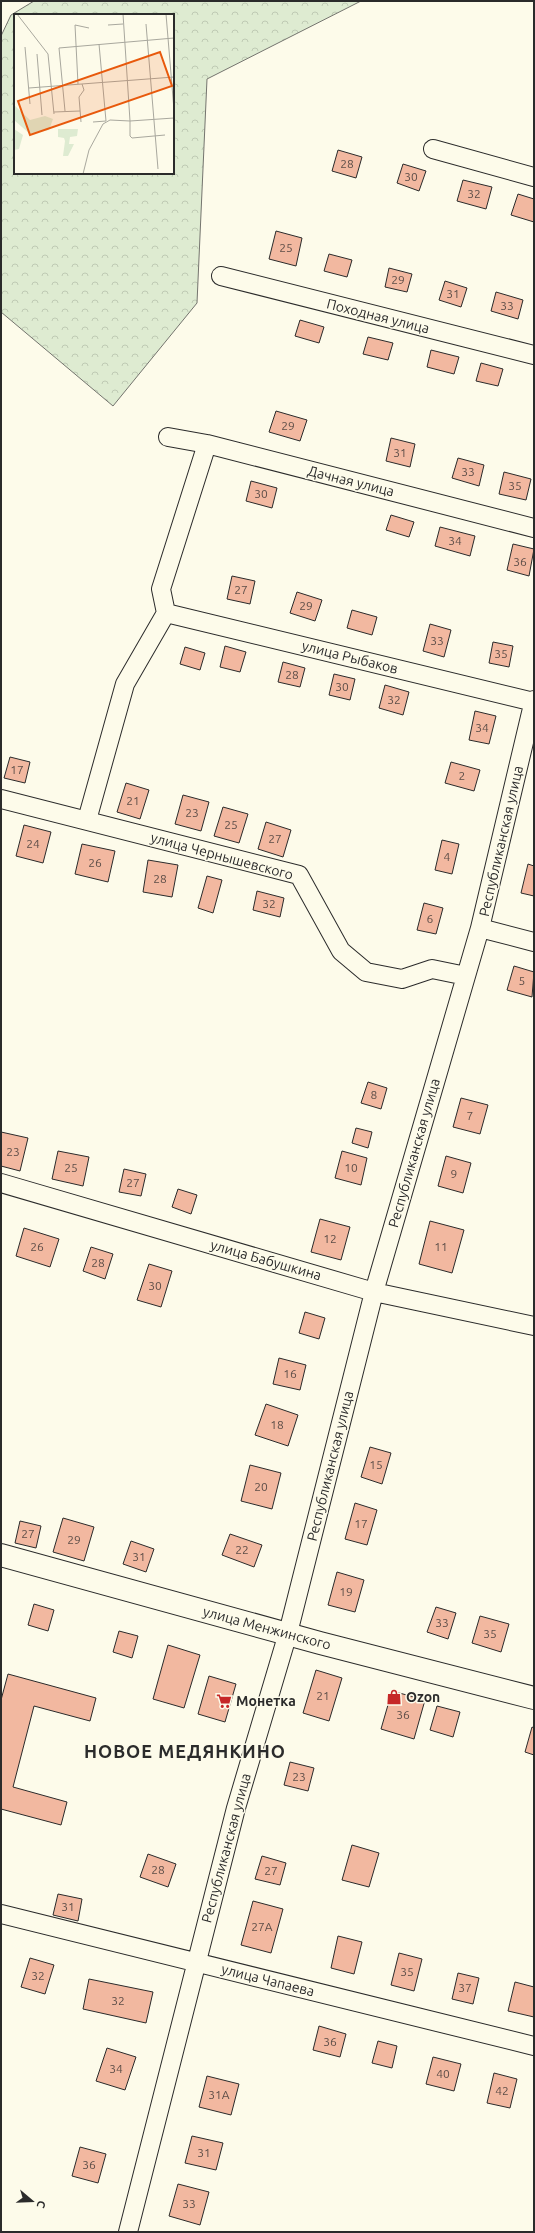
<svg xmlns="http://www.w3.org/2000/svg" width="535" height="2233" viewBox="0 0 535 2233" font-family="Ubuntu,sans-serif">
	<defs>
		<pattern id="forest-crowns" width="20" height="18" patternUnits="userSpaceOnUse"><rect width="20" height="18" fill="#deebd1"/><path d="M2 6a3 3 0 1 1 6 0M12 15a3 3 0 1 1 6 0" fill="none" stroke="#bfcab4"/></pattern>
	</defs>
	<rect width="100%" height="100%" fill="#fdfbea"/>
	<path fill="url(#forest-crowns)" stroke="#74746e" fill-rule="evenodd" d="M34,1H361L207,79L197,303L113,406L1,312V36L11,15ZM15,15H173V173H15Z"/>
	<path fill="#f2b8a0" stroke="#2b2b2b" d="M338,150L362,157L356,178L332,171Z
		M403,164L426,171L419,191L397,183Z
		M463,180L492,187L486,209L457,201Z
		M518,194L534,199V222L511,215Z
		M276,231L302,238L296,266L269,259Z
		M329,254L352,260L347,277L324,271Z
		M389,268L412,274L407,292L385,287Z
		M445,281L467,288L461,307L439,300Z
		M496,292L523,300L518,319L491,311Z
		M300,320L324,327L319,343L295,336Z
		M368,337L393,343L388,360L363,354Z
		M431,350L459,357L454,374L427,367Z
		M481,363L503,369L498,386L476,381Z
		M276,411L307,420L300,441L269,432Z
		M391,438L415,444L410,467L386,461Z
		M458,458L484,465L479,486L452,478Z
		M504,472L531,479L526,500L499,494Z
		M251,481L277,488L272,508L246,501Z
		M391,515L414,522L409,537L386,530Z
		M440,527L475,536L470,556L435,546Z
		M513,544L534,549L529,576L507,570Z
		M232,576L255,581L250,604L227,599Z
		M297,592L322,600L315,621L290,613Z
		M352,610L377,617L372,635L347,628Z
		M430,624L451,630L444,657L423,651Z
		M493,642L513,646L509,667L489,663Z
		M225,646L246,652L240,672L220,667Z
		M185,647L205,653L200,670L180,664Z
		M283,662L305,668L300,687L278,682Z
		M334,674L355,679L350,700L329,695Z
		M385,685L409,692L403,715L379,708Z
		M475,711L496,716L489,744L469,740Z
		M10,757L30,762L25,783L4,778Z
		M451,762L480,770L474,791L445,783Z
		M126,783L149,790L140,819L117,812Z
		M183,795L209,802L201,831L175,824Z
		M223,807L248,814L239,843L214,836Z
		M266,822L291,830L283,857L258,849Z
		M24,825L51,832L43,863L16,856Z
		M442,840L459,844L452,874L435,870Z
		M82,844L115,851L108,882L75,874Z
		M148,860L178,865L172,897L143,892Z
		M528,864L534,866V896L521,893Z
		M207,876L222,880L213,913L198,908Z
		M257,891L284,898L280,917L253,910Z
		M424,903L443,908L436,934L417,930Z
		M514,966L534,972L532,997L507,990Z
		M368,1082L387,1088L381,1109L361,1103Z
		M461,1098L488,1105L480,1134L453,1127Z
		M356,1128L372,1132L368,1148L352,1143Z
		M1,1132L28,1138L20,1171L1,1166Z
		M58,1151L89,1157L83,1186L52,1179Z
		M342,1151L367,1158L361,1185L335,1178Z
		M446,1156L471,1163L463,1193L438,1186Z
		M124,1169L146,1174L141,1196L119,1192Z
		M178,1189L197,1195L191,1214L172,1207Z
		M320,1219L350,1227L341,1260L311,1252Z
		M430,1221L464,1230L452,1273L419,1264Z
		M24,1228L59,1239L50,1267L16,1256Z
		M91,1247L113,1254L105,1279L83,1271Z
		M149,1264L172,1271L161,1307L137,1300Z
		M305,1312L325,1318L319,1339L299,1333Z
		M279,1358L306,1365L300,1390L273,1384Z
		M266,1404L298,1415L288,1446L255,1435Z
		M370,1447L391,1453L382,1484L361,1477Z
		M250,1465L281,1473L272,1509L241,1501Z
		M355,1503L377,1510L367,1545L345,1539Z
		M63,1518L94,1527L84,1561L53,1552Z
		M20,1521L41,1526L36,1548L15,1543Z
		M230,1534L262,1545L254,1567L222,1555Z
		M131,1541L154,1549L146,1572L123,1564Z
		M337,1572L364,1580L355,1612L328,1605Z
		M34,1604L54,1610L48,1631L28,1625Z
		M436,1607L456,1613L448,1639L427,1632Z
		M480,1616L509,1624L501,1652L472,1643Z
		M119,1631L138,1636L132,1658L113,1652Z
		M168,1645L200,1655L184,1708L153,1699Z
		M316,1670L342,1678L329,1721L303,1713Z
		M8,1674L96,1698L90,1721L34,1706L13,1787L67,1802L61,1825L1,1809V1700Z
		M209,1676L236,1684L225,1722L198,1714Z
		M392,1691L425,1700L414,1739L381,1729Z
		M437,1706L460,1712L453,1737L430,1730Z
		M532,1727L534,1728V1755L525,1752Z
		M290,1762L314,1768L308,1791L284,1785Z
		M352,1845L379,1853L369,1887L342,1880Z
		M148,1854L176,1864L168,1887L140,1877Z
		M262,1856L286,1863L280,1885L255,1879Z
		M58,1894L82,1899L78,1921L53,1915Z
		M253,1901L283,1909L271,1953L241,1945Z
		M338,1936L362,1942L354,1974L331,1968Z
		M399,1953L422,1959L414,1991L391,1985Z
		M30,1958L54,1965L45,1994L21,1987Z
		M458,1973L479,1978L473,2004L452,1999Z
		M89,1979L153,1992L146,2023L83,2009Z
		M515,1982L534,1987V2017L508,2011Z
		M319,2026L346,2034L340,2057L313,2050Z
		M378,2041L397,2046L392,2068L372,2063Z
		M107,2048L136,2057L125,2090L96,2081Z
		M433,2057L461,2064L454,2091L426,2084Z
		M494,2073L517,2079L510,2108L487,2103Z
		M207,2076L239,2084L231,2115L199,2107Z
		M192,2136L223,2143L216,2170L185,2163Z
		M80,2147L106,2154L98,2183L72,2176Z
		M178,2184L209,2192L200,2225L169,2216Z"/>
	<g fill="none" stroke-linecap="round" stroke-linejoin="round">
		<g stroke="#2b2b2b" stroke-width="20">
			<path id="minor" d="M433,149L534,177
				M221,276L534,355
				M168,437L207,444L534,528
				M166,613L534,702
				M1,799L299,875L341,951L366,972L402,979L432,969L466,976
				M87,820L125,684L166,613L161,589L207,444
				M480,928L534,942
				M1,1183L374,1292L534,1326
				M1,1914L534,2046
				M128,2232L236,1808L288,1633L374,1292L480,928L534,700"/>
		</g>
		<g stroke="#2b2b2b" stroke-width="24">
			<path id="major" d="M1,1555L320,1643L534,1698"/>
		</g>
		<use href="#minor" stroke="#fdfbea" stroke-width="18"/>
		<use href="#major" stroke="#fdfbea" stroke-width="22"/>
	</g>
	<defs>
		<g id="shop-bare" transform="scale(1.2)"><path d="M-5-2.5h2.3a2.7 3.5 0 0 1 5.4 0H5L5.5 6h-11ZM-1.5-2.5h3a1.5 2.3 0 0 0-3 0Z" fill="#c62828" stroke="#fdfbea" stroke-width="2.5" paint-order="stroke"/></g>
		<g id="supermarket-bare" transform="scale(1.2)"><path d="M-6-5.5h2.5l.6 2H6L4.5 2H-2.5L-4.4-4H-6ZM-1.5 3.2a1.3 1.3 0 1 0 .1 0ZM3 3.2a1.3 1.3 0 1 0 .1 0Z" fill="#c62828" stroke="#fdfbea" stroke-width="2.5" paint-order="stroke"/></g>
	</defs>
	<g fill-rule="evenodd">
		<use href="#shop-bare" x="394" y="1697"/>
		<use href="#supermarket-bare" x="224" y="1701"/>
	</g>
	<g text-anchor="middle" stroke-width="3" stroke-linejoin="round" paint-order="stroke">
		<g font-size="12" fill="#5d4e48">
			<text x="347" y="168">28</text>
			<text x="411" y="181">30</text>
			<text x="474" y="198">32</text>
			<text x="286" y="252">25</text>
			<text x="398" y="284">29</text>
			<text x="453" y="298">31</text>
			<text x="507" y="310">33</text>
			<text x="288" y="430">29</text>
			<text x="400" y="457">31</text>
			<text x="468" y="476">33</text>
			<text x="515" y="490">35</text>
			<text x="261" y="498">30</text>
			<text x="455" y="545">34</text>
			<text x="520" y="566">36</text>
			<text x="241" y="594">27</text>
			<text x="306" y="610">29</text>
			<text x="437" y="645">33</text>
			<text x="501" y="658">35</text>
			<text x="292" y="679">28</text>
			<text x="342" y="691">30</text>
			<text x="394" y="704">32</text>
			<text x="482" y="732">34</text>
			<text x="17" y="774">17</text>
			<text x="462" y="780">2</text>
			<text x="133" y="805">21</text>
			<text x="192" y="817">23</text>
			<text x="231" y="829">25</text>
			<text x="275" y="843">27</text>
			<text x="33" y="848">24</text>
			<text x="447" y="861">4</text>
			<text x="95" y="867">26</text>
			<text x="160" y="883">28</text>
			<text x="269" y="908">32</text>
			<text x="430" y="923">6</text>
			<text x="522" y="985">5</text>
			<text x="374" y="1099">8</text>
			<text x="470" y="1120">7</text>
			<text x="13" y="1156">23</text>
			<text x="71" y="1172">25</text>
			<text x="351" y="1172">10</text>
			<text x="454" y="1178">9</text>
			<text x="133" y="1187">27</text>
			<text x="330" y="1243">12</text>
			<text x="37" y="1251">26</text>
			<text x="441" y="1251">11</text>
			<text x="98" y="1267">28</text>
			<text x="155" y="1290">30</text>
			<text x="290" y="1378">16</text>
			<text x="277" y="1429">18</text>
			<text x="376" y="1469">15</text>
			<text x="261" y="1491">20</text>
			<text x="361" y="1528">17</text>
			<text x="28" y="1538">27</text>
			<text x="74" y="1544">29</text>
			<text x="242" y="1554">22</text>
			<text x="139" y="1561">31</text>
			<text x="346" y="1596">19</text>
			<text x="442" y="1627">33</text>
			<text x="490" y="1638">35</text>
			<text x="323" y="1700">21</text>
			<text x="403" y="1719">36</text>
			<text x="299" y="1781">23</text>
			<text x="158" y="1874">28</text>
			<text x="271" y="1875">27</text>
			<text x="68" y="1911">31</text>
			<text x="262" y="1931">27А</text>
			<text x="407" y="1976">35</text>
			<text x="38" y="1980">32</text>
			<text x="465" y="1992">37</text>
			<text x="118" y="2005">32</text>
			<text x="330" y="2046">36</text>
			<text x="116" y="2073">34</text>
			<text x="443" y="2078">40</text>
			<text x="502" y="2095">42</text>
			<text x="219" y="2099">31А</text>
			<text x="204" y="2157">31</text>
			<text x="89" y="2169">36</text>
			<text x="189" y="2208">33</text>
		</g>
		<g font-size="14" fill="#2b2b2b" stroke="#fdfbea">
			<text transform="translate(378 316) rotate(14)" y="5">Походная улица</text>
			<text transform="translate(351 481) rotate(14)" y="5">Дачная улица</text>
			<text transform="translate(350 657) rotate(14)" y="5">улица Рыбаков</text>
			<text transform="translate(501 841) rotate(-77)" y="5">Республиканская улица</text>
			<text transform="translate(222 856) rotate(15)" y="5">улица Чернышевского</text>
			<text transform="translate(414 1153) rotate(-74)" y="5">Республиканская улица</text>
			<text transform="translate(266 1260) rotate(16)" y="5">улица Бабушкина</text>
			<text transform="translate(330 1466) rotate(-76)" y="5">Республиканская улица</text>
			<text transform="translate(267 1628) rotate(15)" y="5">улица Менжинского</text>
			<text transform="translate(226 1848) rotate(-75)" y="5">Республиканская улица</text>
			<text transform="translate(268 1980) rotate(14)" y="5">улица Чапаева</text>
		</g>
		<g font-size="14" font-weight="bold" fill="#2b2b2b" stroke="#fdfbea" text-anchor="start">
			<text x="406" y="1702">Ozon</text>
			<text x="236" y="1706">Монетка</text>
		</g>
		<g font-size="18" font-weight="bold" letter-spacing="1" fill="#2b2b2b" stroke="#fdfbea">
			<text x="185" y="1758">НОВОЕ МЕДЯНКИНО</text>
		</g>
	</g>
	<g transform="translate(14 14)">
		<rect width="160" height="160" fill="#fdfbea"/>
		<path d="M0,91L16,106L31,102L39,105L35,116L16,120L0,106ZM0,115L9,121L5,135L0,136ZM44,115H64L63,122L56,123L55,130H60L54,142H49L51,127L50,124L44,123Z" fill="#deebd1"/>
		<path fill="none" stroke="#a9a89e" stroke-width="1" d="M3,0L34,40L40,100M152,0L160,96M132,10L144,155M94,11L109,10M11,33L16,90M23,40L28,101M64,70L61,11L75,14M15,74L160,63M51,97L45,34L160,24M40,98L66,97M67,108L65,83L70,76L68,70M79,108L92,107L85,30M151,121L118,124L116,122V107L160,104M69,160L75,136L89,110L96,106L116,107L109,0"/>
		<path fill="#e8590c" fill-opacity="0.15" stroke="#e8590c" stroke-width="2" d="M146,38L158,72L16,121L4,87Z"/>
		<rect width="160" height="160" fill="none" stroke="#2b2b2b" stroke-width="2"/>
	</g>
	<rect width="535" height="2233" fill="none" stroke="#2b2b2b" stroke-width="4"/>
	<g transform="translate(32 2201) rotate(109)" stroke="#fdfbea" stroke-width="3" paint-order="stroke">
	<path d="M0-3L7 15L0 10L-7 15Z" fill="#2b2b2b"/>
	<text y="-6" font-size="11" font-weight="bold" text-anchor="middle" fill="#2b2b2b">С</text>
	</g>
</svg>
